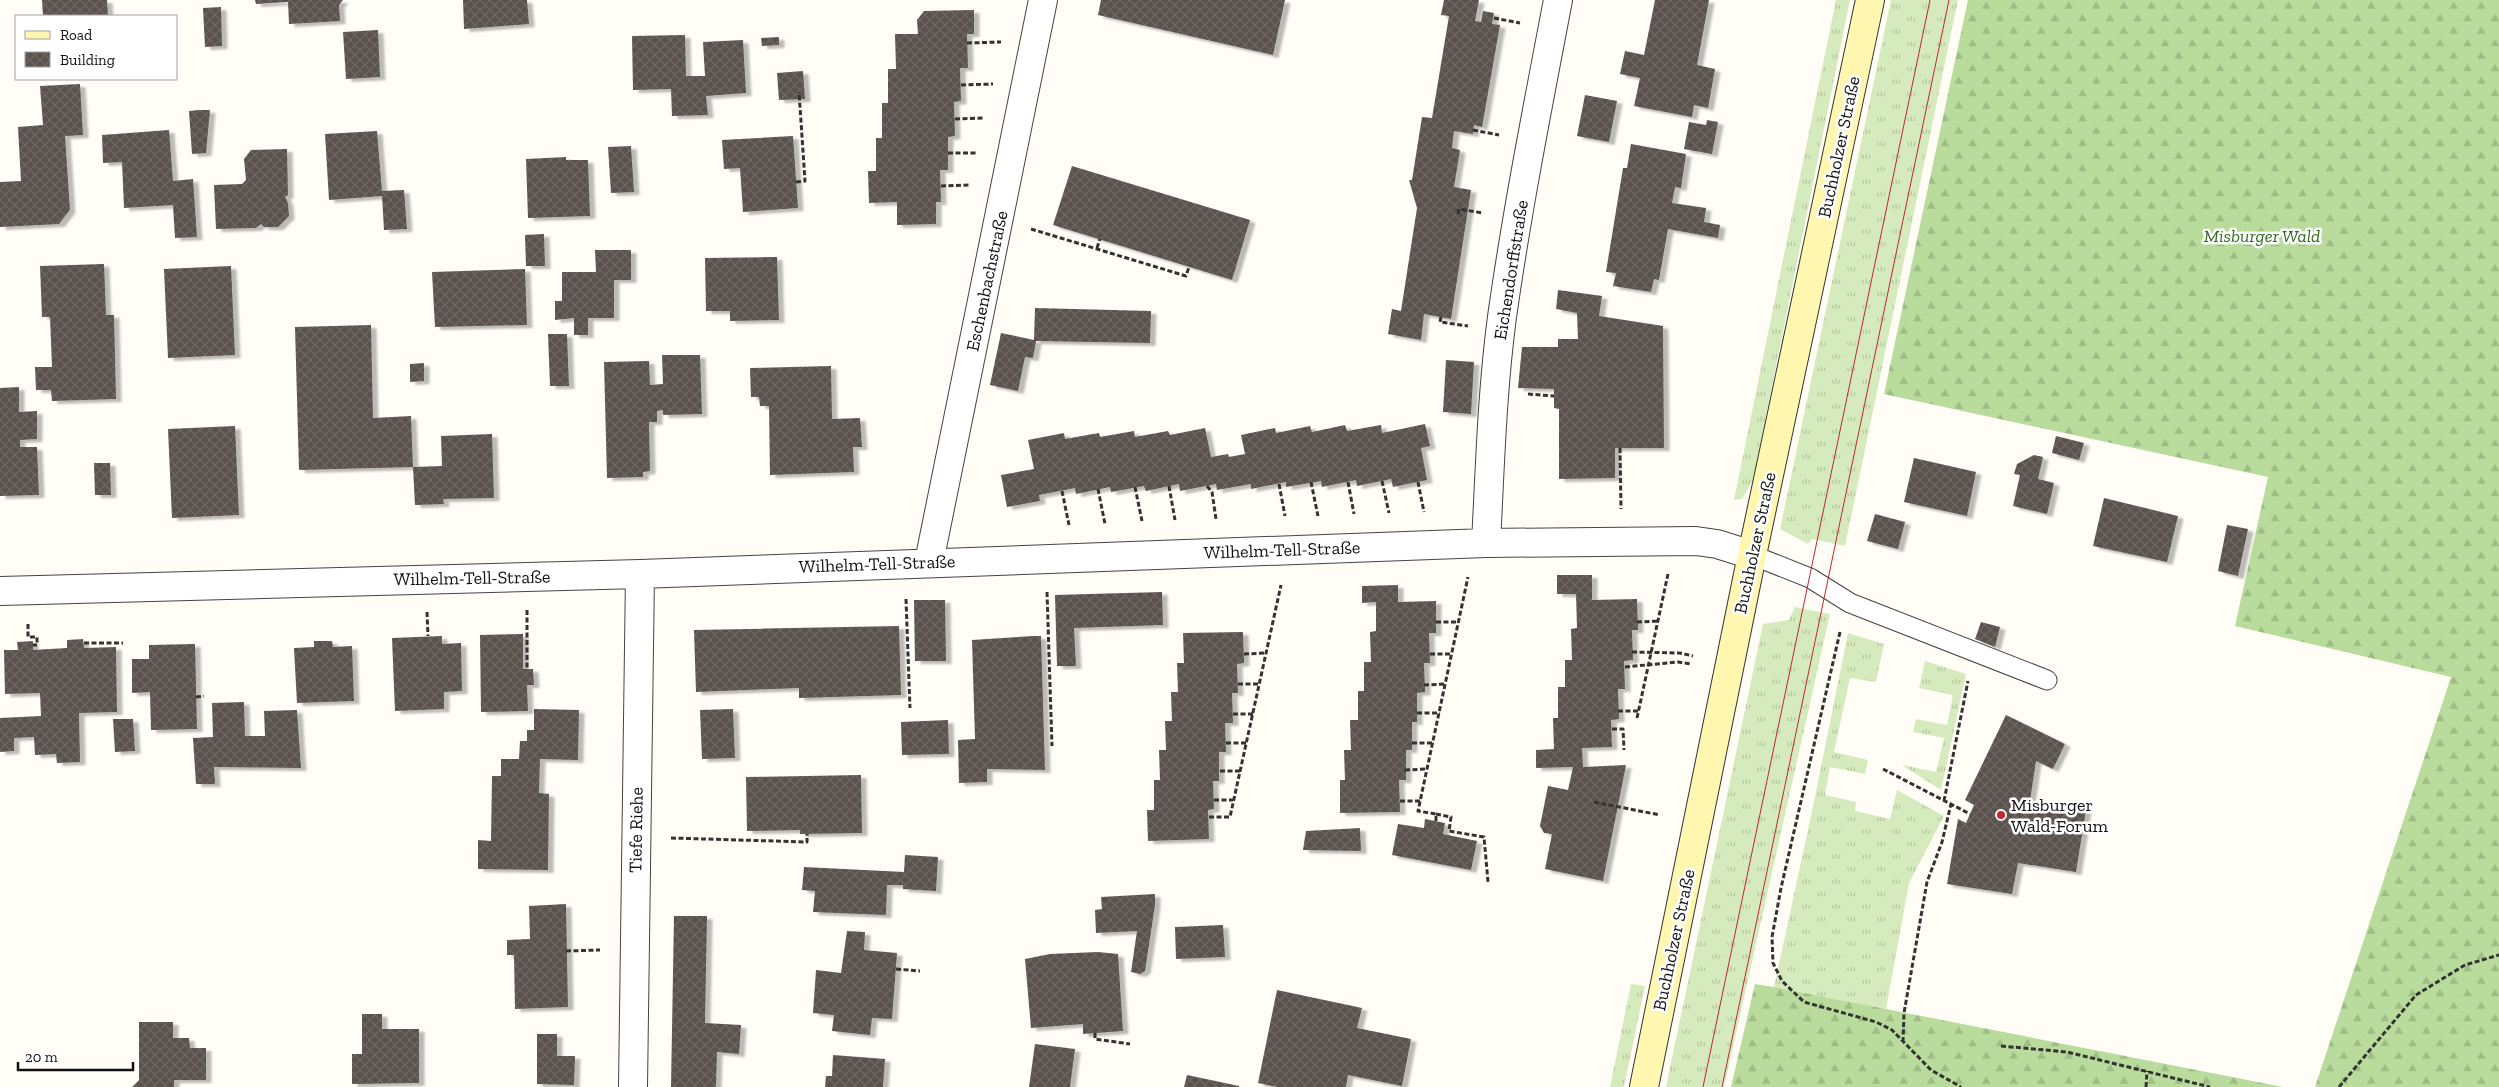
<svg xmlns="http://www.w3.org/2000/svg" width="2499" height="1087" viewBox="0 0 2499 1087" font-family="'Zilla Slab',serif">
	<defs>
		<pattern id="grass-tufts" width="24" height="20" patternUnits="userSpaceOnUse" patternTransform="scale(1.25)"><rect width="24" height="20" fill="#d5ebbd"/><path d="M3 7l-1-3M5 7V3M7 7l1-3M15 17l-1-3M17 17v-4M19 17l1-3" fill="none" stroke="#b6c8a1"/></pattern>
		<pattern id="forest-firs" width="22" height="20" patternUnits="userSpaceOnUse" patternTransform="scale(1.25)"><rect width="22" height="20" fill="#b9dc9c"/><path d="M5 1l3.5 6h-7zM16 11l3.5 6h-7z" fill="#9ebc85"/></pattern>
		<pattern id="building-cross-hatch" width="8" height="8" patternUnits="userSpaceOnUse" patternTransform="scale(1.25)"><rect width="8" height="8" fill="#5a524d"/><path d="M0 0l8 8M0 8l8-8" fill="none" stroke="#6d6662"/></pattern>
		<filter id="shadow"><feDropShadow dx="5.5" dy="3" stdDeviation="1" flood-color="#0004"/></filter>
	</defs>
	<rect width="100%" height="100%" fill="#fffdf5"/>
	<path fill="url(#grass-tufts)" d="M1836,0H1850L1753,480L1742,499L1734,500Z
		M1891,0H1958L1845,546L1812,539L1808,544L1780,529Z
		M1795,607L1830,614L1724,1087H1666L1763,624L1789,620Z
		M1848,633L1884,644L1876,682L1850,678L1834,752L1868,760L1865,774L1830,767L1825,795L1856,802L1855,811L1890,819L1897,790L1944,816L1909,883L1886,1009L1774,987L1814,802Z
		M1925,661L1966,674L1941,790L1902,765L1936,772L1944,738L1913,732L1916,719L1947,725L1953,695L1919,688Z
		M1631,984L1645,986L1624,1087H1610Z"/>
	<path fill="url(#forest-firs)" d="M1968,0H2499V1087H2315L2451,677L2235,626L2268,477L1884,394Z
		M1755,984L1774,987L2283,1087H1731Z"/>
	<path fill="url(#building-cross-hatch)" filter="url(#shadow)" d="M42,0H107L108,16H43Z
		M255,0H343L339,5L340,21L289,24L288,2L256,4Z
		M463,0H527L529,24L464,29Z
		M1101,0H1285L1273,55L1098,15Z
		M1444,0H1479L1475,21L1481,22L1483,11L1494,13L1492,24L1500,25L1482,127L1474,125L1473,134L1454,131L1452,148L1460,150L1454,187L1471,190L1451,319L1424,314L1421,340L1388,334L1392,309L1401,311L1417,208L1409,180H1412L1422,117L1432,118L1449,16L1441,15Z
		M1655,0H1709L1697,65L1715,69L1708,108L1694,105L1692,117L1634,106L1640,78L1620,74L1625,51L1644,55Z
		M221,7L222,46L205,47L203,8Z
		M974,10V34H967L968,68H960L961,101L954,102L955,136L948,137V170H940L941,202H936V224L897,225V202L869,203L868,171H876V138H882V103H888V69H896L895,34H918L917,20L924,11Z
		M378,30L380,77L346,79L343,32Z
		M685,35L686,76H705L703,42L743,40L746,93L706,96L708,115L672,116L671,89L633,90L632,36Z
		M779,37V45L762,46L761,38Z
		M803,71L805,99L779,100L777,73Z
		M80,84L83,135L65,136L70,210L59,224L0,227V182L21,181L18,127L43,125L40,86Z
		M1585,95L1617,101L1609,142L1577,136Z
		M199,110H210L206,153L192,154L189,111Z
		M1707,120L1718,122L1712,154L1684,149L1689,122L1706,125Z
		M169,130L173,181L193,179L197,237L175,238L173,205L124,208L122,162L103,163L102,135Z
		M377,131L382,191L404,190L407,229L384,230L382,196L329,200L325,134Z
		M793,136L798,208L743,212L740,168L724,169L722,140Z
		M1631,144L1686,154L1681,188L1675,187L1672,203L1706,208L1704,222L1720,225L1718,238L1668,229L1659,280L1654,279L1651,292L1613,286L1616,273L1606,272L1623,168H1627Z
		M631,146L634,192L611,193L608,147Z
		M287,149L288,195L285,197L288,203L289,216L278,227H264L261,224L256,228L216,229L214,185L242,184L246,180L244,159L251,150Z
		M566,157V160H588L590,216L528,218L526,159Z
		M1072,166L1250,220L1232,280L1053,225Z
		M544,234L545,266H526L525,235Z
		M595,250H631V280H614V318H588V335H574V318L555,320V301H562V272H596Z
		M777,257L779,320L730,321V311H706L705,258Z
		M104,264L106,315H114L116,399L52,401L51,390H36L35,367H52L50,317H42L40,266Z
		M231,266L235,355L168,358L164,269Z
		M525,269L527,325L435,327L432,272Z
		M1558,290L1602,296L1599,316L1663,326L1664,448H1615V478L1559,479V409L1554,408V389L1518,388L1522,347H1558V339H1578L1577,313L1556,309Z
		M1035,308L1151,311L1150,343L1036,341L1033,358L1025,357L1018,391L990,385L1001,333L1034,340Z
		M371,325L373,418L411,416L413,467L299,470L295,327Z
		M548,334H567L569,386H550Z
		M662,355H700L702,414L663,415V410L657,411V422H649L650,471L643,472V477L607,478L604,362L649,361L650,385L663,384Z
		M1446,360L1474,362L1471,414L1443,412Z
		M424,363V381L410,382V364Z
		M831,366L832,419L860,418L862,447H853L854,472L770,475L769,406H760L759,397H751L750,368Z
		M19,387V412L37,411V439L20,440V447H37L39,495L0,496V388Z
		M1425,424L1430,446L1421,448L1427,480L1393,487L1391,479L1357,486L1356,480L1322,487L1321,481L1286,487V482L1251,489V484L1217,490L1216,484L1180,491L1179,484L1146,491L1144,486L1111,492L1110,487L1076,494L1075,488L1039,495L1040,501L1007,507L1001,475L1034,469L1028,440L1064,433L1065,439L1099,433L1100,437L1134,431L1135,437L1168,431L1170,435L1205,428L1211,457L1228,454L1229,457L1245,454L1241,435L1275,428L1276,433L1310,426L1312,432L1345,425L1347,431L1381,425L1382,433Z
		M235,426L239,515L172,518L168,429Z
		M492,434L494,498L443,499L444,504L415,505L413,467L442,466L441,436Z
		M2056,436L2084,443L2079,460L2052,453Z
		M2034,455L2043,457L2038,479L2054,483L2047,514L2013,506L2020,475L2014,474L2017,464Z
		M1914,458L1976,472L1967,516L1904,502Z
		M94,463H110L111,495H95Z
		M2104,498L2178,516L2167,562L2093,546Z
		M1875,514L1905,522L1898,549L1867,541Z
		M2227,525L2248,529L2238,576L2218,571Z
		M1557,575H1592V600L1637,599L1638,630H1632L1633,660L1624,661L1625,689H1618L1619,719L1611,720L1612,747L1582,748L1583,767L1626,765L1603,881L1545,869L1552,834L1544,833L1540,826L1548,786L1568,790L1573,767L1536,768V750L1554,749L1553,718H1558V687H1565V660H1572L1571,629L1577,628L1576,594H1557Z
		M1398,585V602L1436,601V633H1429L1430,663H1424L1425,692L1417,693V722H1412V750H1406V780H1399L1400,812L1340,813V780H1345L1344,750H1351L1350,720H1358V691H1364V662H1371L1370,632L1376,631V602L1362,603V586Z
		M1162,592L1163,625L1074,628L1076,666H1057L1055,595Z
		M914,600H945L946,661H915Z
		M1981,622L2000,627L1995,647L1975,639Z
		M899,626L901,695L799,698V688L696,692L694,630Z
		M1243,632L1244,663L1237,664L1238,693H1232L1233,723H1225L1226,752H1219V781H1213L1214,809L1208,810L1209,839L1148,841L1147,810H1154V780H1160L1159,750H1166L1165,721H1172L1171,692H1178L1177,663H1184L1183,633Z
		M523,634V669H533L534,685H527L528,711L481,712L480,635Z
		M442,636V644L461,643L462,691L444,692V709L395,711L392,638Z
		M1033,636H1041L1045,770L987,769V782L959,783L958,740L975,739L972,640Z
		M83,639L84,648L116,647L117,712L79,713L80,762L57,763L56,754L35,755L34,737L14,738V751L0,752V718L41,716L40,693L5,694L4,650H18L17,642L33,641V650L67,648V640Z
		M314,641H332L333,647L352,646L354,701L297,703L294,648L314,647Z
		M195,644L197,729L151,730L150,692L132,693V659H149V645Z
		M244,702L245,736H265L264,711L297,710L301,768L214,767L215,784H196L193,738L213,737L212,703Z
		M534,709L579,710L578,760L540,759L539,793L549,794L548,870L478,869V840L491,841L492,776H501V759H519L520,741H527V730H534Z
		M733,709L735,758L702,759L700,710Z
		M2006,715L2065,744L2053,769L2036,761L2030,801L2086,810L2076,872L2018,863L2012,894L1947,884L1958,819L1966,823L1974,805L1965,800Z
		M113,719H133L135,751L115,752Z
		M948,720L949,754L902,755L901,722Z
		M861,775L862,833L800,834V830L747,831L746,777Z
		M1425,819L1445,823L1443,834L1477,841L1471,870L1392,855L1398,824L1424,828Z
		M1360,828L1361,851L1303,850L1306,831Z
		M905,855L938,857L936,891L903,889V885H887L886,915L813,912L815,891L802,890L804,867L904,872Z
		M1155,894V905L1145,971L1140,974L1131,972L1137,931L1096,933L1095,910L1102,909L1101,897Z
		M566,904L568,1007L515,1009L514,955H507V940L530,939L529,906Z
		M674,916H707L705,1023L741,1025L739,1054L717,1052L716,1087H671Z
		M1223,925L1225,957L1176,959L1175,927Z
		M847,931L865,932L864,950L897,953L892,1019L872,1018L870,1035L832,1031L834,1015L813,1013L816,970L841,973Z
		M1098,952L1118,954L1123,1031L1083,1034V1024L1031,1028L1025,959L1050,954Z
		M1277,990L1362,1008L1357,1028L1411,1039L1402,1086L1348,1075L1346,1087H1277L1258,1083Z
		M362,1014H382V1029H419V1083L352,1084V1054H362Z
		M139,1022H173V1038H189L190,1048H206V1080H174V1087H132L139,1080Z
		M537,1034H557V1056H575L574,1085L537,1084Z
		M1035,1044L1075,1049L1070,1087H1029Z
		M833,1055L885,1059L883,1087H825L826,1076H832Z
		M1187,1075L1239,1086V1087H1184Z"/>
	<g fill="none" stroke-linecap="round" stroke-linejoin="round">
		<g stroke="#444" stroke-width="21">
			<path id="service" d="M1752,555L1810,578L1850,603L2047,680"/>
		</g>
		<g stroke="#444" stroke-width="30">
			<path id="minor" d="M1486,543C1490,467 1492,392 1502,317C1517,211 1538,105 1558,0
				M929,562L1043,0
				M0,591L640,574L1486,543L1696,541L1717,544L1752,555
				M633,1087L640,574"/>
		</g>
		<g stroke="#333" stroke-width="30">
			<path id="secondary" d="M1644,1087L1752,555L1870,0"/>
		</g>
		<path stroke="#333" stroke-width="3" stroke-dasharray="5 2.5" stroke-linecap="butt" d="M1494,18L1520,23
			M967,43L1001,42
			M961,85L993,84
			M955,119L984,118
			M1473,130L1499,135
			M948,153H977
			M796,182L805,181L799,92
			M941,186L970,185
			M1458,214L1459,209L1483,213
			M1031,229L1186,276L1189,267
			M1097,248L1100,239
			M1441,317L1440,322L1468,326
			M1528,394L1554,396
			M1620,448L1621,509
			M1382,481L1389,513
			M1311,482L1318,516
			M1348,482L1354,514
			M1418,482L1424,512
			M1279,484L1285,516
			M1169,486L1175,520
			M1207,486L1212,492L1216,519
			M1135,487L1142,521
			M1098,489L1105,524
			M1062,491L1069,525
			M1047,592L1052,746
			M906,599L910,708
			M527,610V669
			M427,612L428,636
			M1436,622H1459
			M1637,622L1658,621
			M28,624V637H37V645H33
			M1840,632L1781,888L1772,937L1773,963L1782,981L1804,1002L1876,1022L1892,1030L1931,1070L1961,1087
			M84,643H123
			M1632,652L1680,653L1693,656
			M1244,654L1266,653
			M1430,654H1452
			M1625,667L1678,662L1691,664
			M1238,684H1259
			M1424,685L1445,684
			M196,697L204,696
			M1618,711H1639
			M1417,713H1440
			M1233,714H1253
			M1637,718L1668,574
			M1612,729H1623L1624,750
			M1226,743H1246
			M1412,743H1433
			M1883,769L1970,814
			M1405,770L1427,769
			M1220,771H1240
			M1214,800H1233
			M1400,801H1420
			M1944,801L1968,681
			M1594,802L1660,815
			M1436,814L1451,817L1449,831L1484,837L1488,882
			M1209,817H1230L1281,585
			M1436,821V814L1418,811L1468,577
			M671,838L807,842V834
			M566,951L600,950
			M896,969L920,971
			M1095,1033V1039L1130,1044
			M1903,1042L1904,1013L1927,882L1942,842L1951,804
			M2001,1046L2067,1052L2210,1087
			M2146,1087L2147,1071
			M2339,1087L2416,995L2465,965L2499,955"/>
		<use href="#service" stroke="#fff" stroke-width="19"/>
		<use href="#minor" stroke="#fff" stroke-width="28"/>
		<use href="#secondary" stroke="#fff6b0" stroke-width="28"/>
		<path stroke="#c4262e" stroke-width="1" d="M1703,1087L1930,0
			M1722,1087L1949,0"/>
	</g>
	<circle fill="#c4262e" stroke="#fff" stroke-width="2" cx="2001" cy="815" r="5"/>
	<g text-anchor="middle" stroke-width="5" stroke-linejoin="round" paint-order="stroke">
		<g font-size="18" fill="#111" stroke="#fff">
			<text transform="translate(1839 147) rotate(-78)" y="6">Buchholzer Straße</text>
			<text transform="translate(1511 270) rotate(-81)" y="6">Eichendorffstraße</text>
			<text transform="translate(987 281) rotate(-78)" y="6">Eschenbachstraße</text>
			<text transform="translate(1755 543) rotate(-78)" y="6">Buchholzer Straße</text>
			<text transform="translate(1282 550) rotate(-2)" y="6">Wilhelm-Tell-Straße</text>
			<text transform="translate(877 564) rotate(-2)" y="6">Wilhelm-Tell-Straße</text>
			<text transform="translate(472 578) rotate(-1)" y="6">Wilhelm-Tell-Straße</text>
			<text transform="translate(636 830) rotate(-89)" y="6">Tiefe Riehe</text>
			<text transform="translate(1674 940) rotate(-78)" y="6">Buchholzer Straße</text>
		</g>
		<g font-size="18" font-style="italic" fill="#2f6b1f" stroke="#fff">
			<text x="2262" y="242">Misburger Wald</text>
		</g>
		<g font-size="18" fill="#111" stroke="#fff" text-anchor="start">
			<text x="2011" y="811">Misburger<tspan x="2011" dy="21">Wald-Forum</tspan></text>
		</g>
	</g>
	<rect x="15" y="15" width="162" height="65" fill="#ffffff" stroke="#a0a0a0"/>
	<rect x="25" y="31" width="25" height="8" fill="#fff6b0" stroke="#a0a0a0"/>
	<text x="60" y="40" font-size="15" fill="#111111">Road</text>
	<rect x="25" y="52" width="25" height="15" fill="url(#building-cross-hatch)" stroke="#a0a0a0"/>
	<text x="60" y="65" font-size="15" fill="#111111">Building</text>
	<path d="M18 1062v8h115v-8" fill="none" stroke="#111111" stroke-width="2.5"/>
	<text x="25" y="1062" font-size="15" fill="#111111" stroke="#ffffff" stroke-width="4" paint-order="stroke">20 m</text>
</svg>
